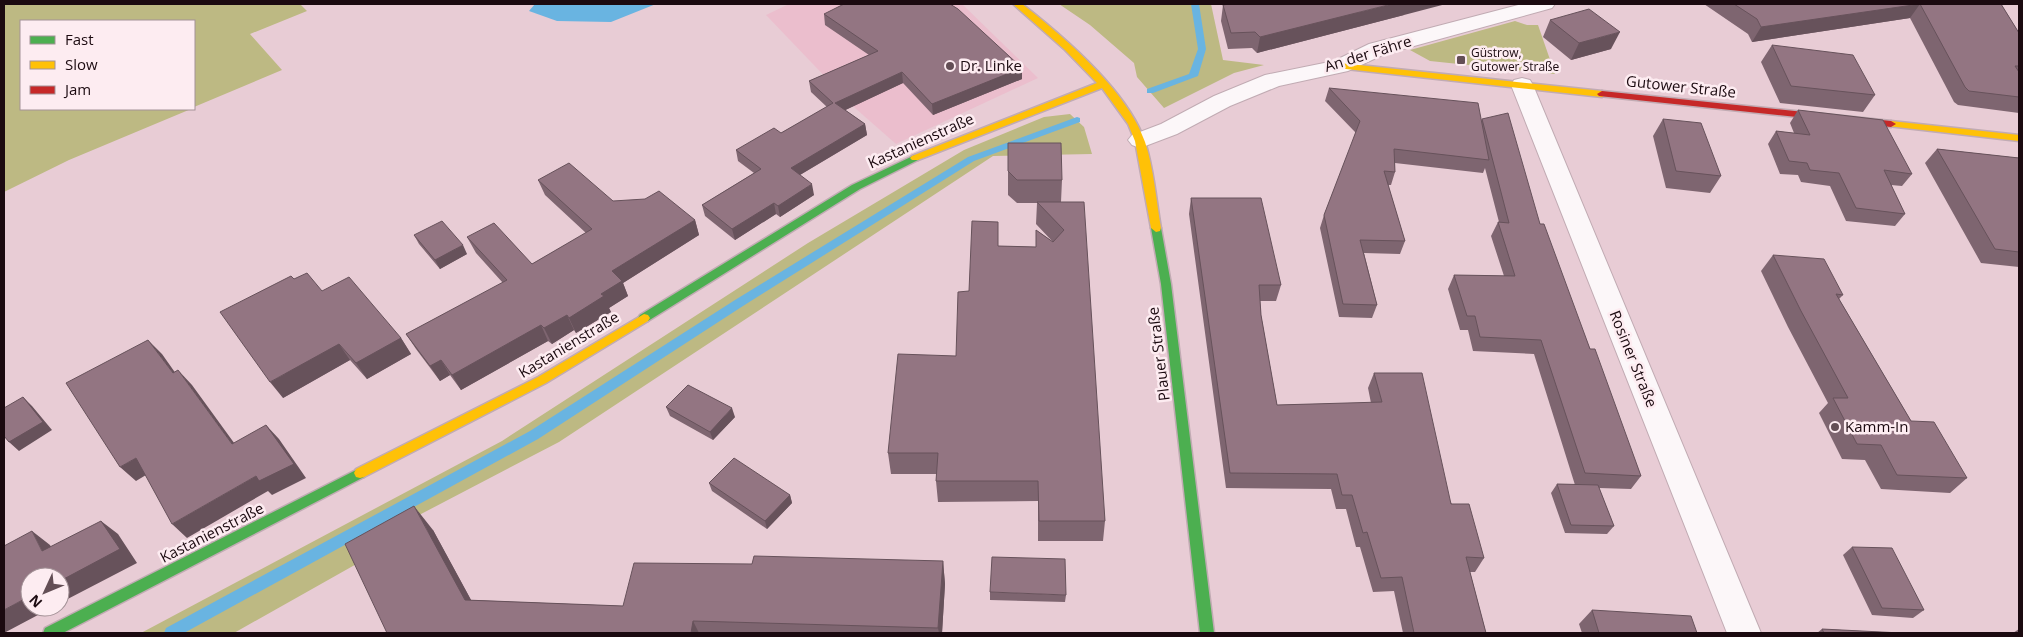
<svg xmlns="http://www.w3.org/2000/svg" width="2023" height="637" viewBox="0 0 2023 637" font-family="'Open Sans',sans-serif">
	<rect width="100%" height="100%" fill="#e8ccd5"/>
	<path fill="#ebbecd" d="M789,4H962L1038,78L896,144L855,108L766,15Z"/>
	<path fill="#bdb983" d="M4,4H300L307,11L250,34L282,70L194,107V21H21V109H191L69,160L4,192Z
		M1059,4H1211L1223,60L1264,65L1234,73L1164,108L1137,77L1134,63L1090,25Z
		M1515,21L1527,25H1538L1555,74L1430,61L1410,50Z
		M1070,114L1084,127L1092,154L993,156L559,442L354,549L360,562L234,633H141L502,441L808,243L964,150L1044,117Z"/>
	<path fill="#69b4e1" d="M535,4H656L611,22L557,21L529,11Z"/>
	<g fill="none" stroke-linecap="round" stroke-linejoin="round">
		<path fill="#69b4e1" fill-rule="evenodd" d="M1191,4H1199L1206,49L1198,76L1153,93H1147V89L1189,74L1198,49Z
			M1077,117L1080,118V122L974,161L743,306L538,439L184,633H164L166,628L530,431L735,300L968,157Z"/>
		<g stroke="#c1abb3" stroke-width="2">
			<path id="street" d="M1522,4H1555L1552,8L1385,54L1348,71L1279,86L1230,106L1177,134L1140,148L1132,145L1128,140L1132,135L1161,124L1214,96L1265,75L1334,61L1369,44Z
				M1522,78L1530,80L1533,85L1761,633H1727L1511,85L1514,80Z"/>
		</g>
		<g stroke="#c1abb3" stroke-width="3">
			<path id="fast" d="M915,155L920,158L918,160L860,189L648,321H640L638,318L640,315L852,185Z
				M1156,224L1161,228L1171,284L1214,633H1200L1161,284L1151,228Z
				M360,468L364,469L366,473L364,477L63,633H43L45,628Z"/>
		</g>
		<g stroke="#c1abb3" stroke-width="3">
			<path id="slow" d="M1013,4H1022C1063,36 1128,91 1145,142C1154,169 1156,200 1161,228L1160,231L1156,232L1151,228L1135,141L1128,124L1102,88L918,160H912L910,158L912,156L1097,83L1065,50Z
				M1340,63L1602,91L1607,94L1602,97L1337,68V64Z
				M1891,121L2019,135V141L1888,126L1886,124Z
				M644,314L648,315L650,318L648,321L546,383L364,477L360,478L356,477L354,473L356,469L538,377Z"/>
		</g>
		<g stroke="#c1abb3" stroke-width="3">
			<path id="jam" d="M1602,91L1891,121L1896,124L1891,127L1599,96L1597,94Z"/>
		</g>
		<use href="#street" fill="#fcf7f9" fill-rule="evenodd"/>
		<use href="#fast" fill="#4caf50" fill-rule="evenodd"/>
		<use href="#slow" fill="#ffc107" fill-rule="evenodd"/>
		<use href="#jam" fill="#c62828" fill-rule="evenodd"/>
	</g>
	<path fill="#7e6570" d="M1704,4H2001L2019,33V113L1958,105L1954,102L1910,18L1752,42L1748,34Z
		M1223,5L1404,15L1257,53L1252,48L1228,49L1221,21Z
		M824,14L1022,68V79L933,115L903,83L845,110L865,124L867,135L800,175L814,195L780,217L776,214L735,240L705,216L702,205L754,173L738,161L736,150L781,133L827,107L811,92L809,81L869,55L825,25Z
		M1550,20L1611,49L1571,60L1543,37Z
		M1772,45L1875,95L1863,112L1780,103L1761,62Z
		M1329,88L1482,121V119L1540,224L1641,476L1631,489L1599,488L1614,526L1607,534L1565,533L1551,493L1557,484L1575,485L1534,354L1473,351L1468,330H1460L1448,289L1454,275L1504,276L1491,236L1498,222H1499L1485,168L1483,173L1395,163V172L1391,185H1388L1405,241L1400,254L1364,253L1377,305L1372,318L1339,317L1320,228L1324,215L1356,133L1325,101Z
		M1798,110L1912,174L1902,186L1891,185L1905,214L1895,226L1846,221L1830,186L1801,182L1798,175L1780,174L1768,144L1776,131L1794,133L1790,123Z
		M1663,119L1721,176L1710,193L1666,188L1653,136Z
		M1008,143L1062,180L1061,202L1105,521L1103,541H1038V501L938,502L936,481L937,474H891L888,453L956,356L969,291L998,246L1036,247V230L1053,242L1036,224L1037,203H1017L1008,195Z
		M1937,149L2019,158V267L1981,263L1925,163Z
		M538,180L613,201L695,220L699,235L623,283L628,296L609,308L611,312L576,333L574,330L552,344L548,341L461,390L450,375L440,381L416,349L406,334L503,283L476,253L467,237L532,264L586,233L545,195Z
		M1191,198L1281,285L1276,301H1260L1261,315L1277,405L1371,403L1368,388L1374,373L1484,558L1475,572H1470L1486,633H1403L1394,591L1373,592L1360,547H1356L1346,509H1336L1331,489L1226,488L1189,214Z
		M414,235L467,254L440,269L419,244Z
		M1773,255L1843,295L1839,299L1911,421L1967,478L1950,493L1881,489L1865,460L1842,459L1819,413L1828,403L1788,327L1761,271Z
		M294,279L322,291L401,338L411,354L367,379L350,360L283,398Z
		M666,407L735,417L713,440L670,416Z
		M709,483L790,495L792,503L767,529L712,491Z
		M433,530L471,600L623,606L752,564L943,561L945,584L942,633H387Z
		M1852,547L1924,610L1913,618L1872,615L1843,555Z
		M990,592L1066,595L1065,602L990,600Z
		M1592,610L1697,633H1582L1579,624Z
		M1822,629L1901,633H1817Z
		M2019,629V633H2013Z"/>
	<path fill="#67525b" d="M1392,4H1446L1404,15L1257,53L1260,37Z
		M1920,4L1910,18L1752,42L1761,27Z
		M1620,32L1611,49L1571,60L1579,43Z
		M1022,68V79L933,115L932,104Z
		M902,72L903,83L837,114L835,103Z
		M865,124L867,135L793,179L791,168Z
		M812,184L814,195L780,217L778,206Z
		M774,203L776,214L735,240L732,229Z
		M695,220L699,235L623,283L628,296L609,308L611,312L576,333L569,318L601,294L612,271Z
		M463,245L467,254L440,269L435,260Z
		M567,315L574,330L552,344L544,328Z
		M541,325L548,341L461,390L452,375Z
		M401,338L411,354L367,379L356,363Z
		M148,340L162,354L186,388L173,373Z
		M339,344L350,360L283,398L270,382Z
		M441,360L450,375L440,381L430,366Z
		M178,370L192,385L245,458L232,444Z
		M23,397L32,406L52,430L19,451L9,442Z
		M732,408L735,417L713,440L710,432Z
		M266,425L279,439L306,478L272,495L268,491L187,538L172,524L256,476Z
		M136,458L151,472L136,481L120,467Z
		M790,495L792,503L767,529L765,521Z
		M414,506L433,530L483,622L465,600Z
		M101,521L118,534L137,563L60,603V581Z
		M32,531L50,545L60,564L42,551Z
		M943,561L945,584L942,633H939L938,628Z
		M30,596V607H53L4,633V610Z
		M693,621L699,633H691Z"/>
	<path fill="#937582" stroke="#67525b" d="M844,4H950L958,9L1022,68L932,104L902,72L835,103L865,124L791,168L812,184L778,206L774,203L732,229L702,205L761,169L736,150L774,128L781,133L833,103L809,81L878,51L824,14Z
		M1229,4H1392L1260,37L1255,32L1231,33L1223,5Z
		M1734,4H2001L2019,33V66H2015L2019,72V97L1969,91L1965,87L1920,4L1761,27L1757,19Z
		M1589,9L1620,32L1579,43L1550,20Z
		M1772,45L1853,55L1875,95L1791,86Z
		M1329,88L1478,103L1489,160L1394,149L1395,172L1384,171L1405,241L1360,240L1377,305L1343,304L1324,215L1360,121Z
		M1798,110L1883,120L1912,174L1884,170L1905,214L1856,208L1839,173L1810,170L1807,163L1789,161L1776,131L1810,135Z
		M1508,113L1540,224H1544L1590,349H1595L1641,476L1585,473L1541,340L1480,337L1475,316H1467L1454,275L1515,276L1498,222L1509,223L1482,119Z
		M1663,119L1701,123L1721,176L1676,171Z
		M1008,143H1061L1062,180H1017L1008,171Z
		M1937,149L2019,158V252L1995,249Z
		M569,163L613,201L645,199L659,191L695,220L612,271L622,281L601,294L604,296L569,318L567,315L544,328L541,325L452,375L441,360L430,366L406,334L507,280L467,237L494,223L532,264L592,229L538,180Z
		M1191,198H1261L1281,285H1259L1261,315L1277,405L1382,402L1374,373H1422L1451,504H1469L1484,558L1466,557L1486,633H1414L1402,577L1381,578L1367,532L1363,533L1352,495H1342L1337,474L1230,473Z
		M1037,202H1084L1105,521H1039L1038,481H936L938,453H888L898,354L956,356L958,292L969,291L972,221L998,222V246L1036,247V230L1053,242L1064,230Z
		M442,221L463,245L435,260L414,235Z
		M1773,255L1824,259L1843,295L1836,294L1911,421L1934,422L1967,478L1897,475L1881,445L1857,444L1833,398H1848L1801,311Z
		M307,273L322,291L349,277L401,338L356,363L339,344L270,382L220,312L291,276L294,279Z
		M148,340L173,373L178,370L232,444L266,425L294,464L259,481L256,476L172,524L136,458L120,467L66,383Z
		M688,385L732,408L710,432L666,407Z
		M23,397L43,422L9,442L4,436V408Z
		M734,458L790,495L765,521L709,483Z
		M1557,484L1598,485L1614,526L1571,525Z
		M414,506L465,600L623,606L634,563L752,564L754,556L943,561L938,628L693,621L691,633H387L345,544Z
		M101,521L120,549L60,581V577H30V596L4,610V546L32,531L42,551Z
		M1852,547L1892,548L1924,610L1882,608Z
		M992,557L1065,559L1066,595L990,592Z
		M1592,610L1691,616L1697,633H1599Z
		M1822,629L1901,633H1824Z"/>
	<g fill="#634e55" stroke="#fdecf1" stroke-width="2">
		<rect x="1456" y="55" width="10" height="10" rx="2.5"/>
		<circle cx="950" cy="66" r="5"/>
		<circle cx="1835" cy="427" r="5"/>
	</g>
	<g text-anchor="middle" stroke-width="5" stroke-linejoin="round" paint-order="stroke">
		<g font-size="12" fill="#1b0a10" stroke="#fdecf1" text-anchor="start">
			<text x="1471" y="57">Güstrow,<tspan x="1471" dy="14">Gutower Straße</tspan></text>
		</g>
		<g font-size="15" fill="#1b0a10" stroke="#fdecf1">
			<text transform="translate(1368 54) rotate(-17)" y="5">An der Fähre</text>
			<text transform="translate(1681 87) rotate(6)" y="5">Gutower Straße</text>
			<text transform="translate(921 141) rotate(-24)" y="5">Kastanienstraße</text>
			<text transform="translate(569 345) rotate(-31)" y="5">Kastanienstraße</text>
			<text transform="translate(1159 354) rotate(-97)" y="5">Plauer Straße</text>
			<text transform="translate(1633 359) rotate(68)" y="5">Rosiner Straße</text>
			<text transform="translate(212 533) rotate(-27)" y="5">Kastanienstraße</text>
		</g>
		<g font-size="15" fill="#1b0a10" stroke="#fdecf1" text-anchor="start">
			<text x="960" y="71">Dr. Linke</text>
			<text x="1845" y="432">Kamm-In</text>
		</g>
	</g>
	<rect width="2023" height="637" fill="none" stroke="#1b0a10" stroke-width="10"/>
	<rect x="20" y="20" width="175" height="90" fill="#fdecf1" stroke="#a39297"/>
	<rect x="30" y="36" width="25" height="8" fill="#4caf50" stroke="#a39297"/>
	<text x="65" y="45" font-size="15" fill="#1b0a10">Fast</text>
	<rect x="30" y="61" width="25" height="8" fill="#ffc107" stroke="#a39297"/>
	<text x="65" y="70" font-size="15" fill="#1b0a10">Slow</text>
	<rect x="30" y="86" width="25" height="8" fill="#c62828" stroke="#a39297"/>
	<text x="65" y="95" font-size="15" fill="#1b0a10">Jam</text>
	<g transform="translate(45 592) rotate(226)"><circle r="24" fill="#fdecf1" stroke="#a39297"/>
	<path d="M0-4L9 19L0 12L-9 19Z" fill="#634e55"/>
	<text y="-8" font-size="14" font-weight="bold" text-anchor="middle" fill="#1b0a10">N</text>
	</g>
</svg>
